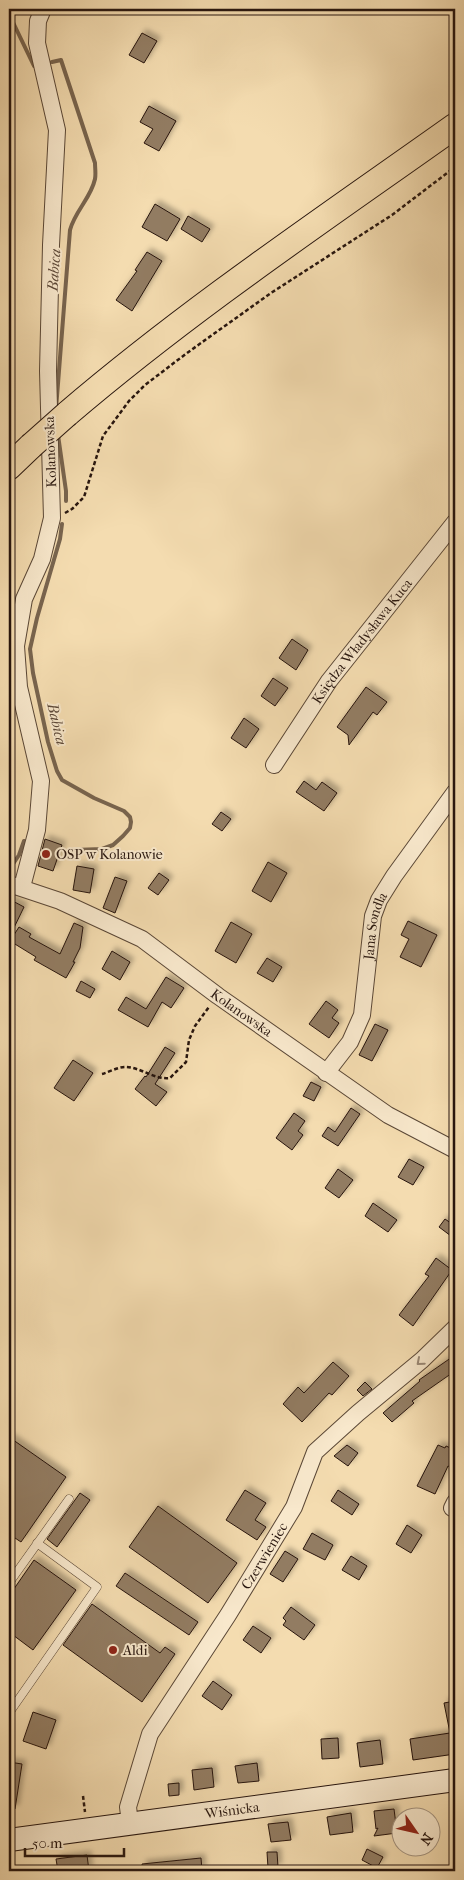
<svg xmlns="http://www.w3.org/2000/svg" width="464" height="1880" viewBox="0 0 464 1880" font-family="'IM FELL French Canon',serif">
	<defs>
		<filter id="shadow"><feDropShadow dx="4" dy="-4" stdDeviation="2.5" flood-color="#0004"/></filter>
	</defs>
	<rect width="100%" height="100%" fill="#f4dcb0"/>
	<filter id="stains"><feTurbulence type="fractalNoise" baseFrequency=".004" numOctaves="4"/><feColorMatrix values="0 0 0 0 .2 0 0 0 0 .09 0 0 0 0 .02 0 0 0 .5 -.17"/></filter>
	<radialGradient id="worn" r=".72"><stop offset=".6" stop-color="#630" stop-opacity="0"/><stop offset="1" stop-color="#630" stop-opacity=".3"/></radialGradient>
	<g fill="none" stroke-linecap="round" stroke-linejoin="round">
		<path stroke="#78644e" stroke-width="4" d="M9,14L34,66
			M52,62L61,60L95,163C95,168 96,174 95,179C91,198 75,211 70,230L56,409
			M58,435L66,491V501
			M62,524L60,539L37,618L30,649L33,673L48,742L57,771L62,780L94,798L124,811L130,817L131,822L130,828L123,836L113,845L102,849L74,850
			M9,870L19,855L24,841"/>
	</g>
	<path fill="#927c62" stroke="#27150e" filter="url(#shadow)" d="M142,33L157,41L144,63L129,55Z
		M149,106L176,121L159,151L144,143L153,129L140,122Z
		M155,204L180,219L167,241L142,227Z
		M188,216L210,229L202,242L181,229Z
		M147,252L162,261L132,311L116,300L137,271L135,270Z
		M292,639L308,650L296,670L279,658Z
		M273,678L288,688L275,706L261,696Z
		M366,687L387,702L377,715L373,712L349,745L348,735L337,727Z
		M244,718L259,729L246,748L231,738Z
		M304,781L316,790L322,782L337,793L324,811L296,792Z
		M221,812L231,819L222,831L212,824Z
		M45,839L62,845L53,871L38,866Z
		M268,862L287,873L271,902L252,891Z
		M77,866L94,869L90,893L73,890Z
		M159,873L169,880L158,895L148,888Z
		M115,877L127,881L115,913L103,908Z
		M9,899L24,907L9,938Z
		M408,921L437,935L421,967L400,957L409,939L401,935Z
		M231,922L252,934L236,963L215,951Z
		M74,923L83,927L80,948L73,962H75L66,978L34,960L36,957L10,941L19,927L31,934L29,937L60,954Z
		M112,951L130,962L120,980L102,969Z
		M267,958L282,967L273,982L257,973Z
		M166,977L184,988L171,1008L162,1002L148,1027L118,1010L126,997L146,1009Z
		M81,981L95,989L90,998L76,991Z
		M326,1001L338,1010L332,1018L339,1023L329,1038L309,1024Z
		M375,1024L388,1030L372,1061L359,1055Z
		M165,1047L175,1053L155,1084L167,1092L156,1106L135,1089L145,1076L146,1077Z
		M73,1060L93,1073L74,1101L54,1088Z
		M311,1082L321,1087L314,1101L303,1096Z
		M351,1108L360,1114L338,1146L322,1136L328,1127L335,1132Z
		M294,1113L305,1121L298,1131L303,1135L292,1150L276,1138Z
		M409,1159L424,1167L413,1185L398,1177Z
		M338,1169L353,1180L339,1198L325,1188Z
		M373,1203L397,1220L388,1232L365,1216Z
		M445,1219L455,1226V1239L439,1227Z
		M436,1258L452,1270L413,1326L399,1315L429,1276L425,1274Z
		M455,1355V1371L412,1401L414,1403L392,1422L383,1413L420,1381L419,1380Z
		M333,1362L349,1376L332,1395L329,1393L302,1422L283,1404L298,1387L304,1393Z
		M365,1382L372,1389L363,1396L357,1390Z
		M9,1437L66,1477L21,1542L9,1534Z
		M347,1445L358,1453L348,1466L334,1456Z
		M438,1445L445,1448L446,1446L455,1450V1469L448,1466L435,1494L417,1486Z
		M245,1490L266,1503L255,1520L266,1527L257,1540L226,1520Z
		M338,1490L359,1504L352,1515L331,1501Z
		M80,1493L90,1500L57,1547L47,1539Z
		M158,1506L237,1563L208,1603L129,1547Z
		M407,1525L422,1535L411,1553L396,1544Z
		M312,1533L333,1545L325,1560L303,1549Z
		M285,1551L298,1559L283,1582L270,1574Z
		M351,1556L367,1566L359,1580L342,1570Z
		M34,1560L76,1590L33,1650L9,1632V1596Z
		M125,1573L198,1622L189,1635L116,1586Z
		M92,1604L160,1653L165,1647L175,1654L142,1702L63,1645Z
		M291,1607L315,1625L304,1640L283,1625L286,1621L283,1618Z
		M253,1626L271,1638L261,1653L243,1640Z
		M213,1681L232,1695L222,1710L202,1696Z
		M455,1701V1754L413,1760L410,1739L450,1733L444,1703Z
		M33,1712L56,1720L46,1749L23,1741Z
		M338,1738L339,1758L322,1759L321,1739Z
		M380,1740L383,1764L360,1767L357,1743Z
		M9,1762L22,1764L15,1809L9,1808Z
		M257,1763L259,1781L238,1783L235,1766Z
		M212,1768L214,1787L194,1790L192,1770Z
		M179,1783V1795L169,1796L168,1784Z
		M394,1809L397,1833L374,1836L378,1828L376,1829L374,1811Z
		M351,1813L353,1832L330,1835L327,1817Z
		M288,1822L291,1840L271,1842L268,1824Z
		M367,1849L383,1857L377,1868L362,1860Z
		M267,1852H277L278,1867L268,1868Z
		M87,1855L89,1871H58L56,1859Z
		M201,1858L202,1871H143L142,1864Z"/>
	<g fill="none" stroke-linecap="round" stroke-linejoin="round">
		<g stroke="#5a4736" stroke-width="9">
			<path id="lane" d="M9,1583L69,1499
				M9,1713L97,1587L37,1543"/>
		</g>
		<g stroke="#5a4736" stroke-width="18">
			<g id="street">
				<path id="s1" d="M274,765L329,681L455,522"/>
				<path id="s2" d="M9,884L60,901L142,939L218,996L388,1115L455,1150"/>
				<path d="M22,887L37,830L41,781L19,687L16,646L24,599L42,559L52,518L48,371L51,245L57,130L37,43L38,21L43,9"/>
				<path id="s3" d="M326,1073L350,1042L362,1015L373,916L379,900L394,876L455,792"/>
				<path d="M452,1508L455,1502"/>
				<path id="s4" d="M130,1823L128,1807L150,1734L228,1615L294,1507L315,1452L358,1413L422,1360L455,1328"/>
			</g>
		</g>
		<g stroke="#27150e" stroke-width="24">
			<g id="secondary">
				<path id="s5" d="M9,1840L455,1780"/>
			</g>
		</g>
		<g stroke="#27150e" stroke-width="27">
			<path id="primary" d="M67,414C190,309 324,219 455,126
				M9,467L31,446"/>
		</g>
		<path stroke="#27150e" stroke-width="2.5" stroke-dasharray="4 2.5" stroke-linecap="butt" d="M65,513L72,509L84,497L103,436L129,401L145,385L187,353L271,293L392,215L455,167
			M102,1074C109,1072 118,1067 125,1067C141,1067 154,1080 170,1078L186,1062L189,1040L195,1026L209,1007
			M83,1796L85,1812"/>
		<use href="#lane" stroke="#f8e8cc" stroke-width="8"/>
		<use href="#street" stroke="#f8e8cc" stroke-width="16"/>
		<use href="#secondary" stroke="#f8e8cc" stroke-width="22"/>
		<use href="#primary" stroke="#f4dcb0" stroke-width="25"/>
		<g stroke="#27150e" stroke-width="27" stroke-linecap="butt">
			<path id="primary-bridge" d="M31,446L67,414"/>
		</g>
		<use href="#primary-bridge" stroke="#f4dcb0" stroke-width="25"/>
	</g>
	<defs><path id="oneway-chevron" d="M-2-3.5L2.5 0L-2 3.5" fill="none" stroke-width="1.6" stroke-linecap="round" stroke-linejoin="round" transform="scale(1.25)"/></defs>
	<use stroke="#9a8976" href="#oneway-chevron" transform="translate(420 1362) rotate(139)"/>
	<g fill="#8f2418" stroke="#f8e8cc" stroke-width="2">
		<circle cx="46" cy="854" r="5"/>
		<circle cx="113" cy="1650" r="5"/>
	</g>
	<g text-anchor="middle" stroke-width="4" stroke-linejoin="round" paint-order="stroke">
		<g font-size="14" fill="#27150e" stroke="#f8e8cc">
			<text transform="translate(50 452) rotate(-92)" y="5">Kolanowska</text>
			<text dy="5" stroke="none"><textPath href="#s1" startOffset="152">Księdza Władysława Kuca</textPath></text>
			<text dy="5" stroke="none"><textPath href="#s3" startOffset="159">Jana Sondla</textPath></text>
			<text dy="5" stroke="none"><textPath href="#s2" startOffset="268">Kolanowska</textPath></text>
			<text dy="5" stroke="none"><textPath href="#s4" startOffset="304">Czerwieniec</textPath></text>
			<text dy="5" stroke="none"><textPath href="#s5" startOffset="225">Wiśnicka</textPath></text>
		</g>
		<g font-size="14" fill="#27150e" stroke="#f8e8cc" text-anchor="start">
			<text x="56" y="859">OSP w Kolanowie</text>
			<text x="123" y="1655">Aldi</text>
		</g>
		<g font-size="15" font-style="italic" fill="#5d4939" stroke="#f8e8cc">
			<text transform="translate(54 270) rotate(-86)" y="5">Babica</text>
			<text transform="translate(57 724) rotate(77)" y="5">Babica</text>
		</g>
	</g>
	<rect width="464" height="1880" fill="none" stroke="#f4dcb0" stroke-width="30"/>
	<rect x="10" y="10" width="444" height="1860" fill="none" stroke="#27150e" stroke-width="2.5"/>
	<rect x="15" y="15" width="434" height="1850" fill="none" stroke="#27150e"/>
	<g transform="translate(416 1832) rotate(124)"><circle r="24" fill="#f8e8cc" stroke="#a49480"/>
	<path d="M0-4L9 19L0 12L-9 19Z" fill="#8f2418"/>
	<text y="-8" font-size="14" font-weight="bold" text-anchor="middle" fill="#27150e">N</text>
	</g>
	<path d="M25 1848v8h99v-8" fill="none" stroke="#27150e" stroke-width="2.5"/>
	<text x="32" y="1848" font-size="15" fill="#27150e" stroke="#f8e8cc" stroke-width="4" paint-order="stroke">50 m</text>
	<rect width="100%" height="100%" filter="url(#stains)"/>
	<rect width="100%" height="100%" fill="url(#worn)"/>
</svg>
